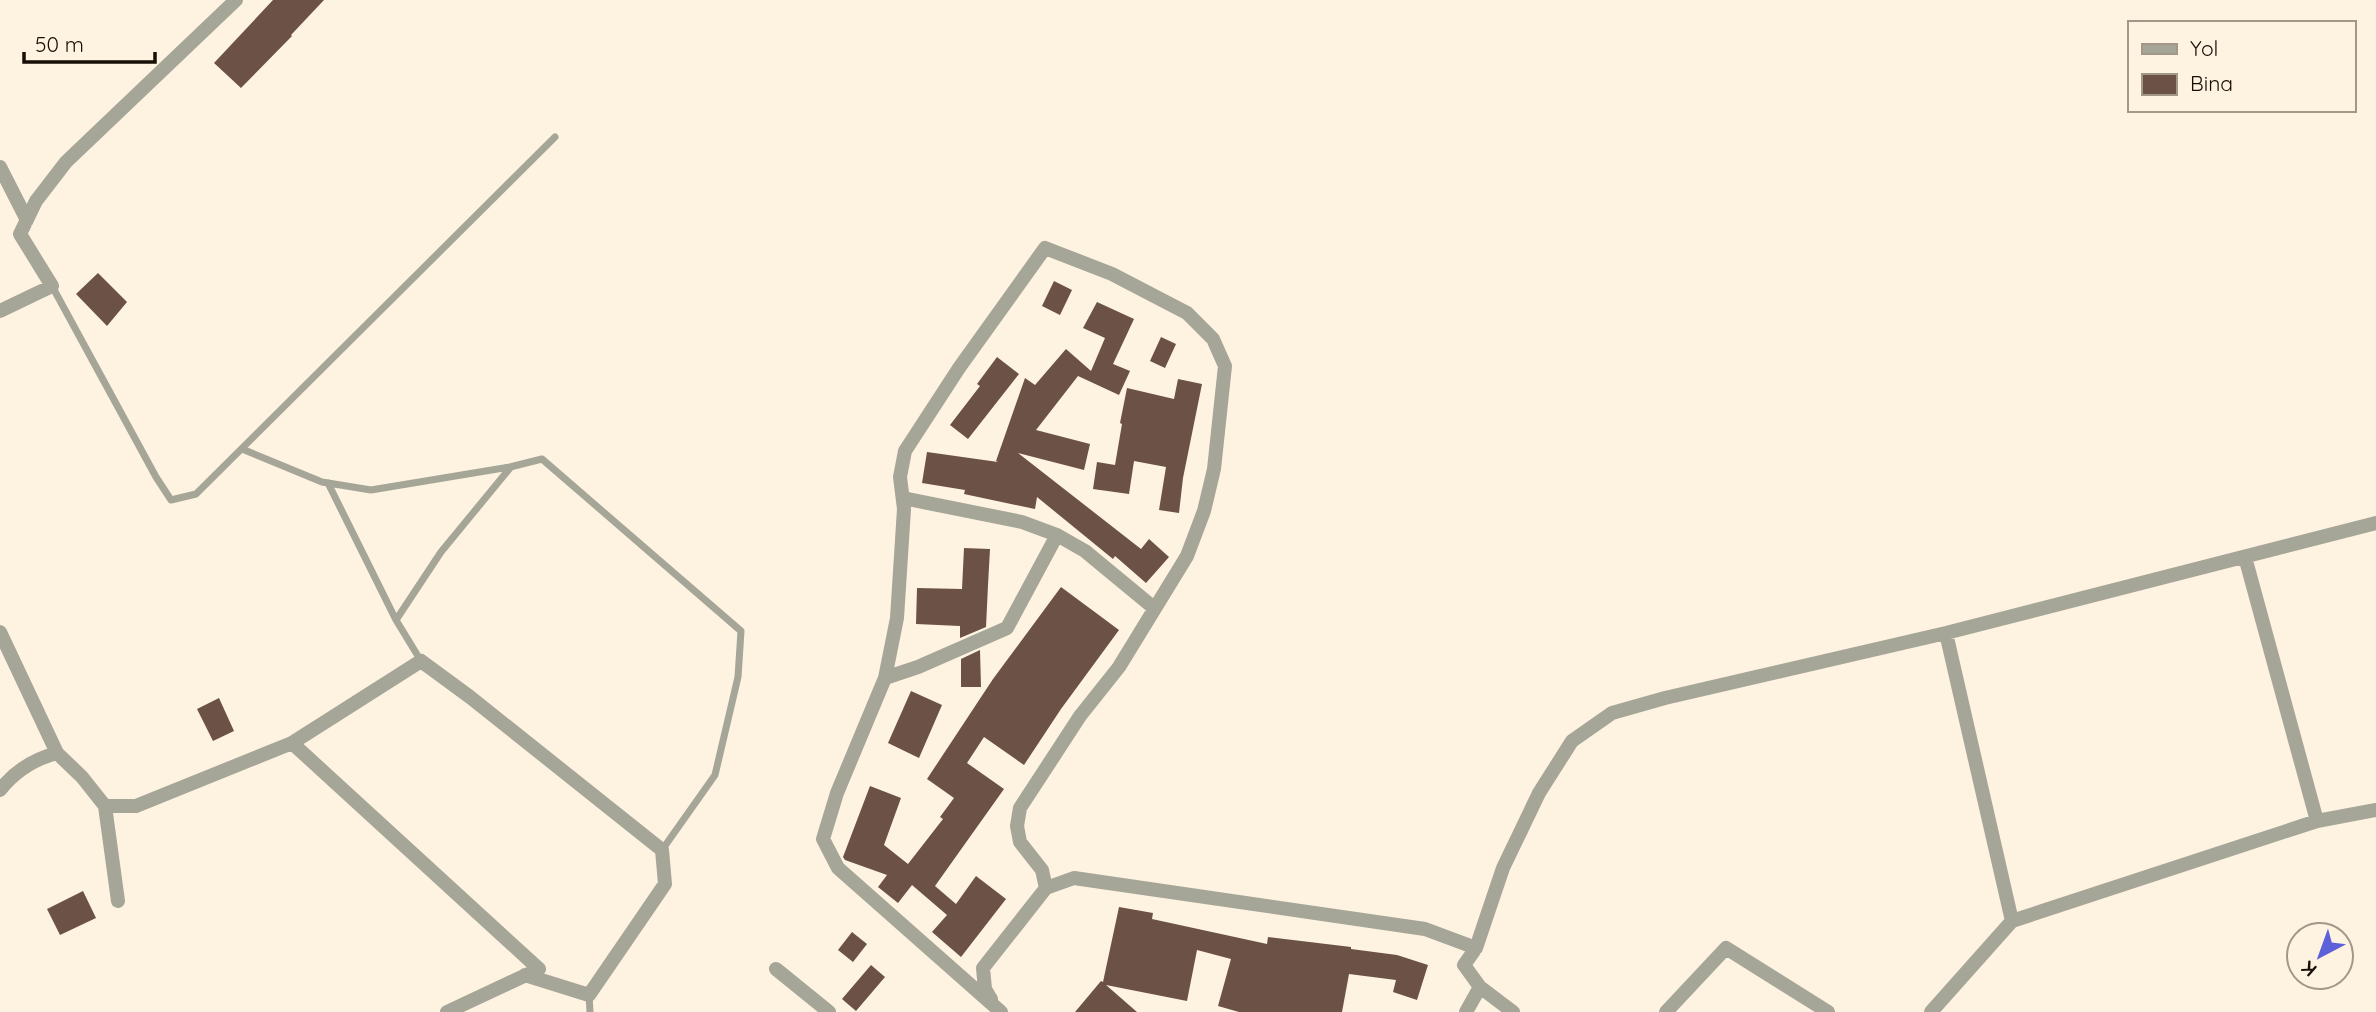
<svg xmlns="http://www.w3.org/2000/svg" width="2376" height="1012" viewBox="0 0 2376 1012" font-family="Quicksand,sans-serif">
	<rect width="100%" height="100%" fill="#fef2e0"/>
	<path fill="#6b5146" d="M273,0H324L291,35L292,36L241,88L214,63Z
		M98,273L127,302L107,326L76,294Z
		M1054,281L1072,290L1060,315L1042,306Z
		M1097,302L1134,319L1113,364L1130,371L1119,395L1078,376L1036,430L1090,444L1084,470L1018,453L1141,549L1149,539L1169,557L1146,583L1115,556L1113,559L1037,497L1035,509L964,494L965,490L922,483L927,452L998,462L996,461L1025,378L1035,385L1066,349L1091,371L1105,338L1083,328Z
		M1161,337L1176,344L1165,368L1150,361Z
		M997,357L1019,374L968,439L950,425L980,386L977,384Z
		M1178,379L1202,384L1183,478L1179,513L1159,510L1166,467L1134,461L1129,494L1093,489L1097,462L1115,465L1122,424L1120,423L1127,388L1174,399Z
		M964,548L990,549L988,585L986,627L960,638V626L916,624L917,588L962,589Z
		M1061,587L1119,630L1061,709L1024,765L984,737L967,763L1004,789L935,886L956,904L976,876L1006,899L961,957L932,932L947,915L912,885L898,903L878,887L887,875L845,860L843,857L870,786L901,798L884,845L908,864L943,819L940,817L954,798L927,779L993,679Z
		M980,650L981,687H961V659Z
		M911,691L942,705L919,758L888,743Z
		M219,698L234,731L213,741L197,709Z
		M83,891L96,918L60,935L47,909Z
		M1119,907L1153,913L1152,919L1267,944L1268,937L1351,947V949L1397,955L1428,965L1417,1000L1393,992L1396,980L1349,974L1342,1012H1239L1218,1006L1231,959L1197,950L1187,1001L1106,985L1137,1012H1075L1101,981L1103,982Z
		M852,932L867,944L853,962L838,950Z
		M871,965L885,977L856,1011L842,999Z"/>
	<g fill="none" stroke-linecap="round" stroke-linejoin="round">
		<path stroke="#a5a598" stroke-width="7" d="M52,286L156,477L171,500L196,494L555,137
			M242,449L322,482L371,490L510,467L542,459L741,631L738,677L715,775L662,850
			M328,483L396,620
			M421,661L396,620L441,552L510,468
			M589,995L590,1012"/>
		<path stroke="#a5a598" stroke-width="14" d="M0,167L27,220
			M0,311L52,286L20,234L36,201L66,162L236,0
			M903,498L1022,522L1057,535L1085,551L1154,608
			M2245,557L2317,821
			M0,632L57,753
			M885,678L918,667L1007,628L1057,535
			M0,790C15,771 34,759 57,753L82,777L105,806H136L292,743
			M105,806L118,901
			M2012,921L2317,821L2376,810
			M776,969L829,1012
			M1480,987L1513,1012
			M991,999L985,989L983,968L1046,888L1074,878L1425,929L1476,948
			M447,1012L539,969L292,743L421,661L470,697L662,850L665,884L589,995L525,975
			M1001,1012L838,868L823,839L837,793L885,678L897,618L904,509L900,477L905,451L959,368L1045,248L1112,274L1187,313L1213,339L1225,366L1214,469L1204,511L1187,556L1119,667L1080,716L1020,808L1017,826L1020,842L1042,870L1046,888
			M1466,1012L1480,987L1464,965L1476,948L1503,868L1539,793L1572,741L1612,713L1665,698L1946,633L2376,523
			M1666,1012L1726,948L1828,1012
			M1931,1012L2012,921L1946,633"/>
	</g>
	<rect x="2128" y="21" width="228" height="91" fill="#fef2e0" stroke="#a29789" stroke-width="2"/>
	<rect x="2142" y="44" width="35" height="10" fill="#a5a598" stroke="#a29789" stroke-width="2"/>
	<text x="2190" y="56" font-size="21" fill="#170f06">Yol</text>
	<rect x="2142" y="74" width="35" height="21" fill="#6b5146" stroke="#a29789" stroke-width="2"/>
	<text x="2190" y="91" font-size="21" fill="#170f06">Bina</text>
	<g transform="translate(2320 956) rotate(221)"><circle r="33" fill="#fef2e0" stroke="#a29789" stroke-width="2"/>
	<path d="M0-5L12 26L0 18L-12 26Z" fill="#5d61d9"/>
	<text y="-10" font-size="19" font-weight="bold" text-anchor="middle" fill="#170f06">K</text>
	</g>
	<path d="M24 52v10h131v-10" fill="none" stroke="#170f06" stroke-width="3.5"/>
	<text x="35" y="52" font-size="21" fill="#170f06" stroke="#fef2e0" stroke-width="5" paint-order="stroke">50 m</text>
</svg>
